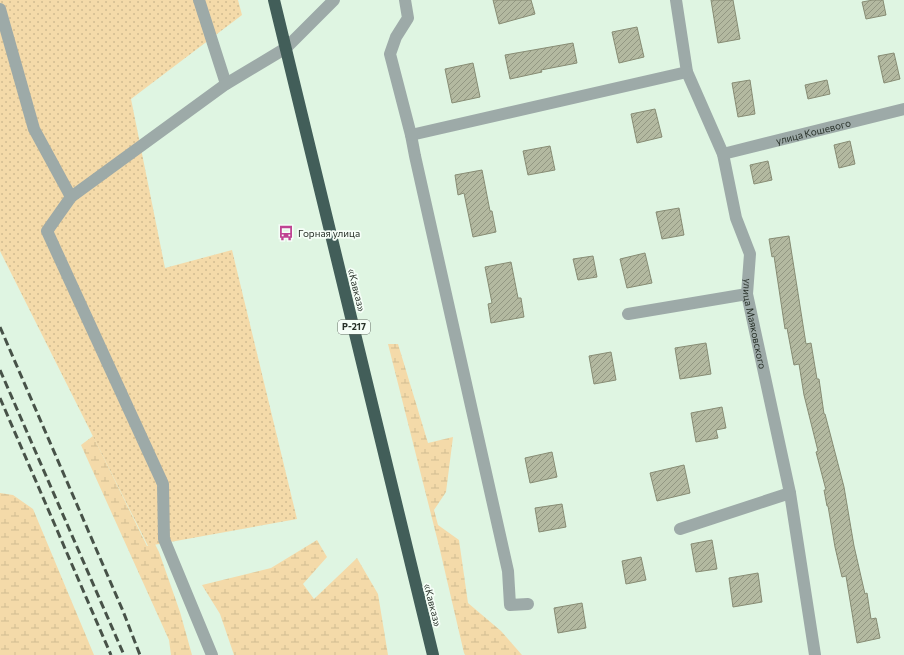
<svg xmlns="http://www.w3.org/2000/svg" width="904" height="655" viewBox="0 0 904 655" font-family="Commissioner,sans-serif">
	<defs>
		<pattern id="wetland-marsh" width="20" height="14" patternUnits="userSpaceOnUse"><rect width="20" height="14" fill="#f4daa9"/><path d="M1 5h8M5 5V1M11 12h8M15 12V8" fill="none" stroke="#d1bc91"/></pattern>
		<pattern id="garden-dots" width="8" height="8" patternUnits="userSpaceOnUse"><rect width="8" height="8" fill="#f4daa9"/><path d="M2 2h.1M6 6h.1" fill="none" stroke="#d1bc91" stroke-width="1.8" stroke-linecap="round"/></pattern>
		<pattern id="building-hatch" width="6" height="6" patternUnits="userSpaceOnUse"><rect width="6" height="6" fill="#b3b9a0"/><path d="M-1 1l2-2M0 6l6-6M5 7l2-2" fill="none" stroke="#929782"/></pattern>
	</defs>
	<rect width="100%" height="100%" fill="#dff5e2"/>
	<path fill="url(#wetland-marsh)" d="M388,344H398L428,443L453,437L446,492L434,510L438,525L459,540L468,603L501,631L522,655H465L464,653L439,546Z
		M93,436L147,546L155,544L159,552L180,612L192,655H171L169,640L81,445Z
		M0,493L13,495L33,509L94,655H0Z
		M317,540L327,557L303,584L314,599L357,558L378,594L388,655H234L220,614L202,585L271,568Z"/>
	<path fill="url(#garden-dots)" d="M0,0H238L242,15L131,99L165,268L232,250L297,519L148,546L0,251Z"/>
	<path fill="url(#building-hatch)" stroke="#878c74" d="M493,0H531L535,14L499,24Z
		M711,0H733L740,39L718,43Z
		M873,0H883L886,15L866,19L862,2Z
		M637,27L644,57L619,63L612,32Z
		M573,43L577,63L541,70L542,72L510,79L505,55Z
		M894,53L900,79L884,83L878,56Z
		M473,63L480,97L452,103L445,69Z
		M750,80L755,114L738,117L732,83Z
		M827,80L830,94L808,99L805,85Z
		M655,109L662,137L637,143L631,114Z
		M850,141L855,164L839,168L834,145Z
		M550,146L555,170L528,175L523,151Z
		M768,161L772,180L754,184L750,165Z
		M482,170L490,211H492L496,232L473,237L464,193L458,195L455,175Z
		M679,208L684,235L662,239L656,212Z
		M789,236L806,344L811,343L817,379H819L824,414H825L844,487L854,546L865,594L867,593L871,619L876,618L880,638L857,643L846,576L842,577L835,547L828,506H827L824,490H826L816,452L818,451L804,395L799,364L794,365L787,328L785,329L774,256L772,257L769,239Z
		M645,253L652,283L627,288L620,259Z
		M593,256L597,277L578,280L573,259Z
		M511,262L518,298H521L524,317L491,323L488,304L492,303L485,267Z
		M706,343L711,374L680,379L675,348Z
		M611,352L616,380L594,384L589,356Z
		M722,407L726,428L716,430L718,438L696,442L691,413Z
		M552,452L557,477L530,483L525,458Z
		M684,465L690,493L657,501L650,473Z
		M562,504L566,527L539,532L535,508Z
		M712,540L717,569L696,572L691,544Z
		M641,557L646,580L626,584L622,561Z
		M758,573L762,602L733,607L729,578Z
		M582,603L586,628L558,633L554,608Z"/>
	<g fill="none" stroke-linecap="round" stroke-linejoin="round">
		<g stroke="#9daaa8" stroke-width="12">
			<path d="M199,0L226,84"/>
			<path d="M405,0L408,18L396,37L390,54L411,135L415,156L508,571L510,605L528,604"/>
			<path id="s1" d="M676,0L687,72L723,154L736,218L750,254L747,294L790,493L815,655"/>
			<path d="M0,9L34,129L71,197"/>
			<path d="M411,135L687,72"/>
			<path id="s2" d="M723,154L904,109"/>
			<path d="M628,314L747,294"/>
			<path d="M680,529L790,493"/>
			<path d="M212,655L164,539L163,484L47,231L71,197L226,84L286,48L334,0"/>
		</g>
		<path stroke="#425e59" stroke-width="12" d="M274,0L433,655"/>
		<path stroke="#475248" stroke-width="3" stroke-dasharray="8 4" stroke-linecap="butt" d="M0,327L123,611L140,655
			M0,370L124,655
			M0,398L111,655"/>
	</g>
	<defs>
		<g id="bus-bare" transform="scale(1.2)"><path d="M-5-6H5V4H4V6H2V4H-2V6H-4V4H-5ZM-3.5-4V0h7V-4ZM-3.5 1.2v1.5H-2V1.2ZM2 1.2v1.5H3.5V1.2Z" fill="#bf4392" stroke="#f5fef7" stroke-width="2.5" paint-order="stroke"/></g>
	</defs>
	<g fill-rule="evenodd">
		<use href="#bus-bare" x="286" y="233"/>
	</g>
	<g text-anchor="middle" stroke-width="3.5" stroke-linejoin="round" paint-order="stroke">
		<rect fill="#f5fef7" stroke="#666e67" stroke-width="1" x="338" y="320" width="32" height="14" rx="3"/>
		<g font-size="9" font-weight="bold" fill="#283129">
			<text x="354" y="330">Р-217</text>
		</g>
		<g font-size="10" fill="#283129" stroke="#f5fef7">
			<text dy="4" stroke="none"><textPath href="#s2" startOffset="93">улица Кошевого</textPath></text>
			<text transform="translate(357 290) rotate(76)" y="4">«Кавказ»</text>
			<text dy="4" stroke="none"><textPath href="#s1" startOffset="337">улица Маяковского</textPath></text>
			<text transform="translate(433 605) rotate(76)" y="4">«Кавказ»</text>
		</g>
		<g font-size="10" fill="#283129" stroke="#f5fef7" text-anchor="start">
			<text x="298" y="237">Горная улица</text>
		</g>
	</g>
</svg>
